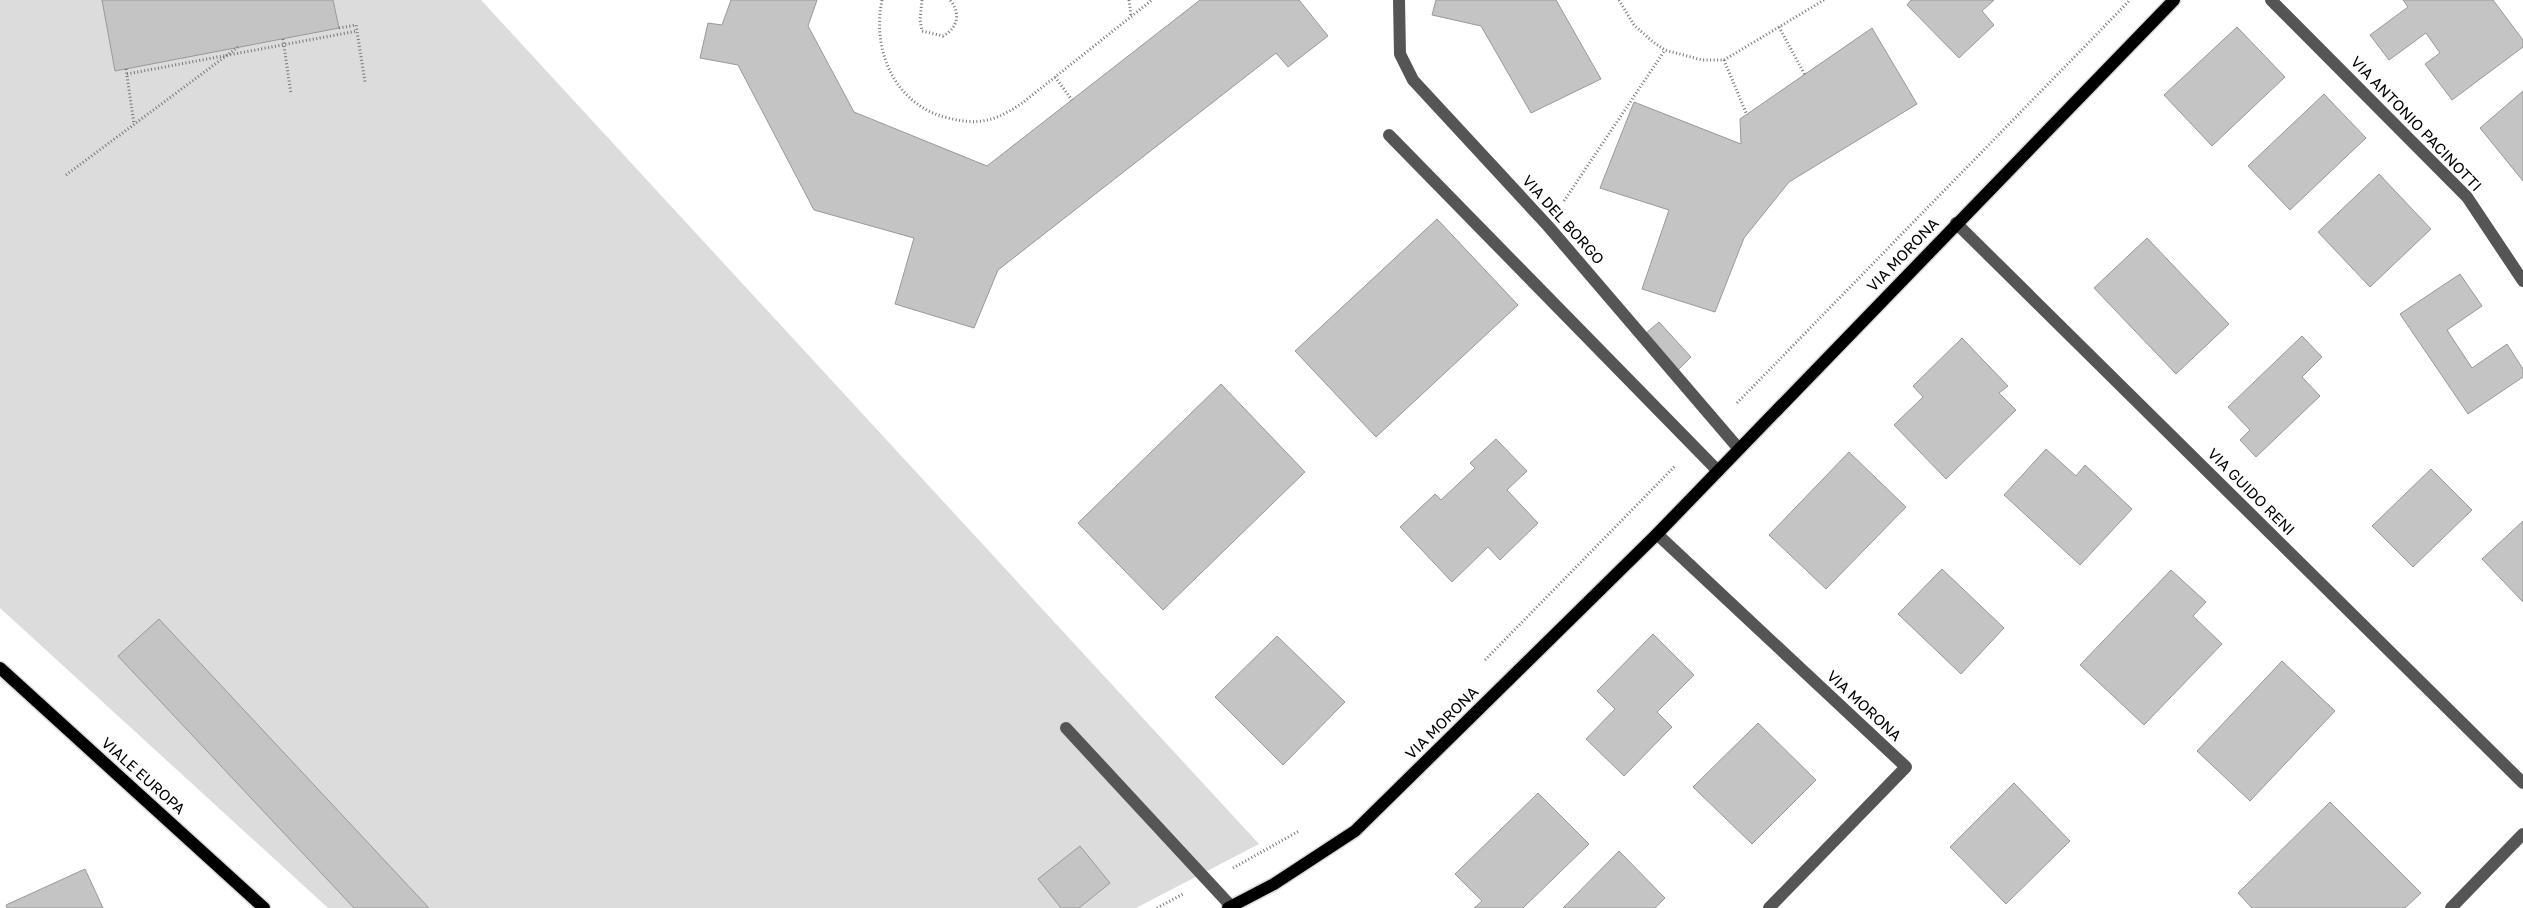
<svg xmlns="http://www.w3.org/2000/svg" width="2523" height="908" viewBox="0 0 2523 908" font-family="'Golos Text',sans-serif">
	<rect width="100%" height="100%" fill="#fff"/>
	<path fill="#dcdcdc" d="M0,0H481L1259,844L1136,908H328L0,608Z"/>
	<path fill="#c4c4c4" stroke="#999" d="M102,0H333L339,28L115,71Z
		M731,0H817L808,26L854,112L987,166L1200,0H1299L1328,36L1288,67L1276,53L998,270L974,328L895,304L914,238L814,210L738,65L700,58L708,23L722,25Z
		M1436,0H1556L1601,79L1531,113L1481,26L1432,15Z
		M1911,0H1994L1982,11L1994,25L1959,58L1907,5Z
		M2403,0H2493L2523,40V47L2452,100L2425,64L2440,53L2426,33L2389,60L2370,35L2408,7Z
		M2237,27L2285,77L2212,146L2164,95Z
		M1872,28L1917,104L1789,182L1744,238L1715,312L1642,289L1669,210L1600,188L1634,102L1741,144L1740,119Z
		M2523,91V181L2480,128Z
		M2324,94L2366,138L2290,210L2248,166Z
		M2379,174L2431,229L2370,287L2318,232Z
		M1437,219L1518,305L1376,437L1295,351Z
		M2147,238L2229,324L2176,374L2094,288Z
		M2460,274L2482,306L2447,330L2472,368L2507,344L2523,369V377L2468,414L2400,314Z
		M1659,322L1691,357L1678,370L1645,334Z
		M2302,336L2322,357L2302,377L2320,396L2256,457L2240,440L2250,430L2228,407Z
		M1962,338L2008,386L1999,393L2016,410L1946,479L1894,425L1923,397L1913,386Z
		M1221,384L1305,472L1163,610L1078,523Z
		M1496,439L1527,471L1507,490L1538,523L1500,560L1488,547L1452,582L1400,527L1435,494L1441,500L1475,468L1470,463Z
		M2046,449L2076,476L2085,465L2132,509L2080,565L2004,495Z
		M1849,452L1906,507L1826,589L1769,535Z
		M2431,469L2472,510L2413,567L2372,526Z
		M2523,521V602L2482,559Z
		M1942,569L2004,628L1961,674L1898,614Z
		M2171,570L2206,602L2193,616L2222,644L2144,725L2080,665Z
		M159,619L429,908H354L118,656Z
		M1653,634L1694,675L1657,712L1672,727L1624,776L1586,739L1615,709L1597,691Z
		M1277,636L1345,702L1283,765L1215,697Z
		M2282,661L2335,711L2250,801L2197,751Z
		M1758,723L1816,780L1752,844L1693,787Z
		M2014,783L2070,841L2006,904L1950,847Z
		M1538,793L1589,844L1523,908H1474L1482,901L1455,874Z
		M2330,802L2421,893L2405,908H2252L2238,893Z
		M1080,846L1110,883L1079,908H1061L1038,879Z
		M1619,851L1665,898L1655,908H1563Z
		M85,869L103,908H7L6,905Z"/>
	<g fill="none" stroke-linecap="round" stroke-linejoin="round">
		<g stroke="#dbdbdb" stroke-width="15">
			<path id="major" d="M0,668L264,908
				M1228,908L1274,884L1355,831L1657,534L2174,0"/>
		</g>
		<path stroke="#777" stroke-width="3" stroke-dasharray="1 2.5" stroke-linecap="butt" d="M882,0C872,49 893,102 944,117C957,120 969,123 982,121C997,119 1008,112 1021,104L1152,0
			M922,0L920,20L922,31L943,36C958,28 961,13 950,0
			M1129,0L1131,16
			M1619,0L1634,25L1653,42L1665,50L1702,60H1724L1824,0
			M1779,27L1805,75
			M339,28L356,25L365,82
			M283,39L291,94
			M1724,60L1747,115
			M126,69L134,124
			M127,74L357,31
			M1055,77L1072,100
			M66,175L238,47
			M1564,201L1665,50
			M1737,403L2130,0
			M1485,660L1675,466
			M1233,868L1299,831
			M1157,908L1183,894"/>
		<path stroke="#555" stroke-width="12" d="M1399,0L1400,54L1413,80L1548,226L1739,449
			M2271,0L2467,197L2523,281
			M1389,135L1718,471
			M1956,223L2523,783
			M1657,534L1906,767L1769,908
			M1066,728L1231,906
			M2451,908L2523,834"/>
		<use href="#major" stroke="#000" stroke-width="12"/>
	</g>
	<g text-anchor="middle" stroke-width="4" stroke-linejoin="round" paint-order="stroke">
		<g font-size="15" fill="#000" stroke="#fff">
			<text transform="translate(2416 124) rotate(46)" y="5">VIA ANTONIO PACINOTTI</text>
			<text transform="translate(1563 220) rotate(48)" y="5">VIA DEL BORGO</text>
			<text transform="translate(1903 255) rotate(-46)" y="5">VIA MORONA</text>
			<text transform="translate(2251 492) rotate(45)" y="5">VIA GUIDO RENI</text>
			<text transform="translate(1864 706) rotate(43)" y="5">VIA MORONA</text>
			<text transform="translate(1442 723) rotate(-45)" y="5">VIA MORONA</text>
			<text transform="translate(143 776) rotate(42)" y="5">VIALE EUROPA</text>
		</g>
	</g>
</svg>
